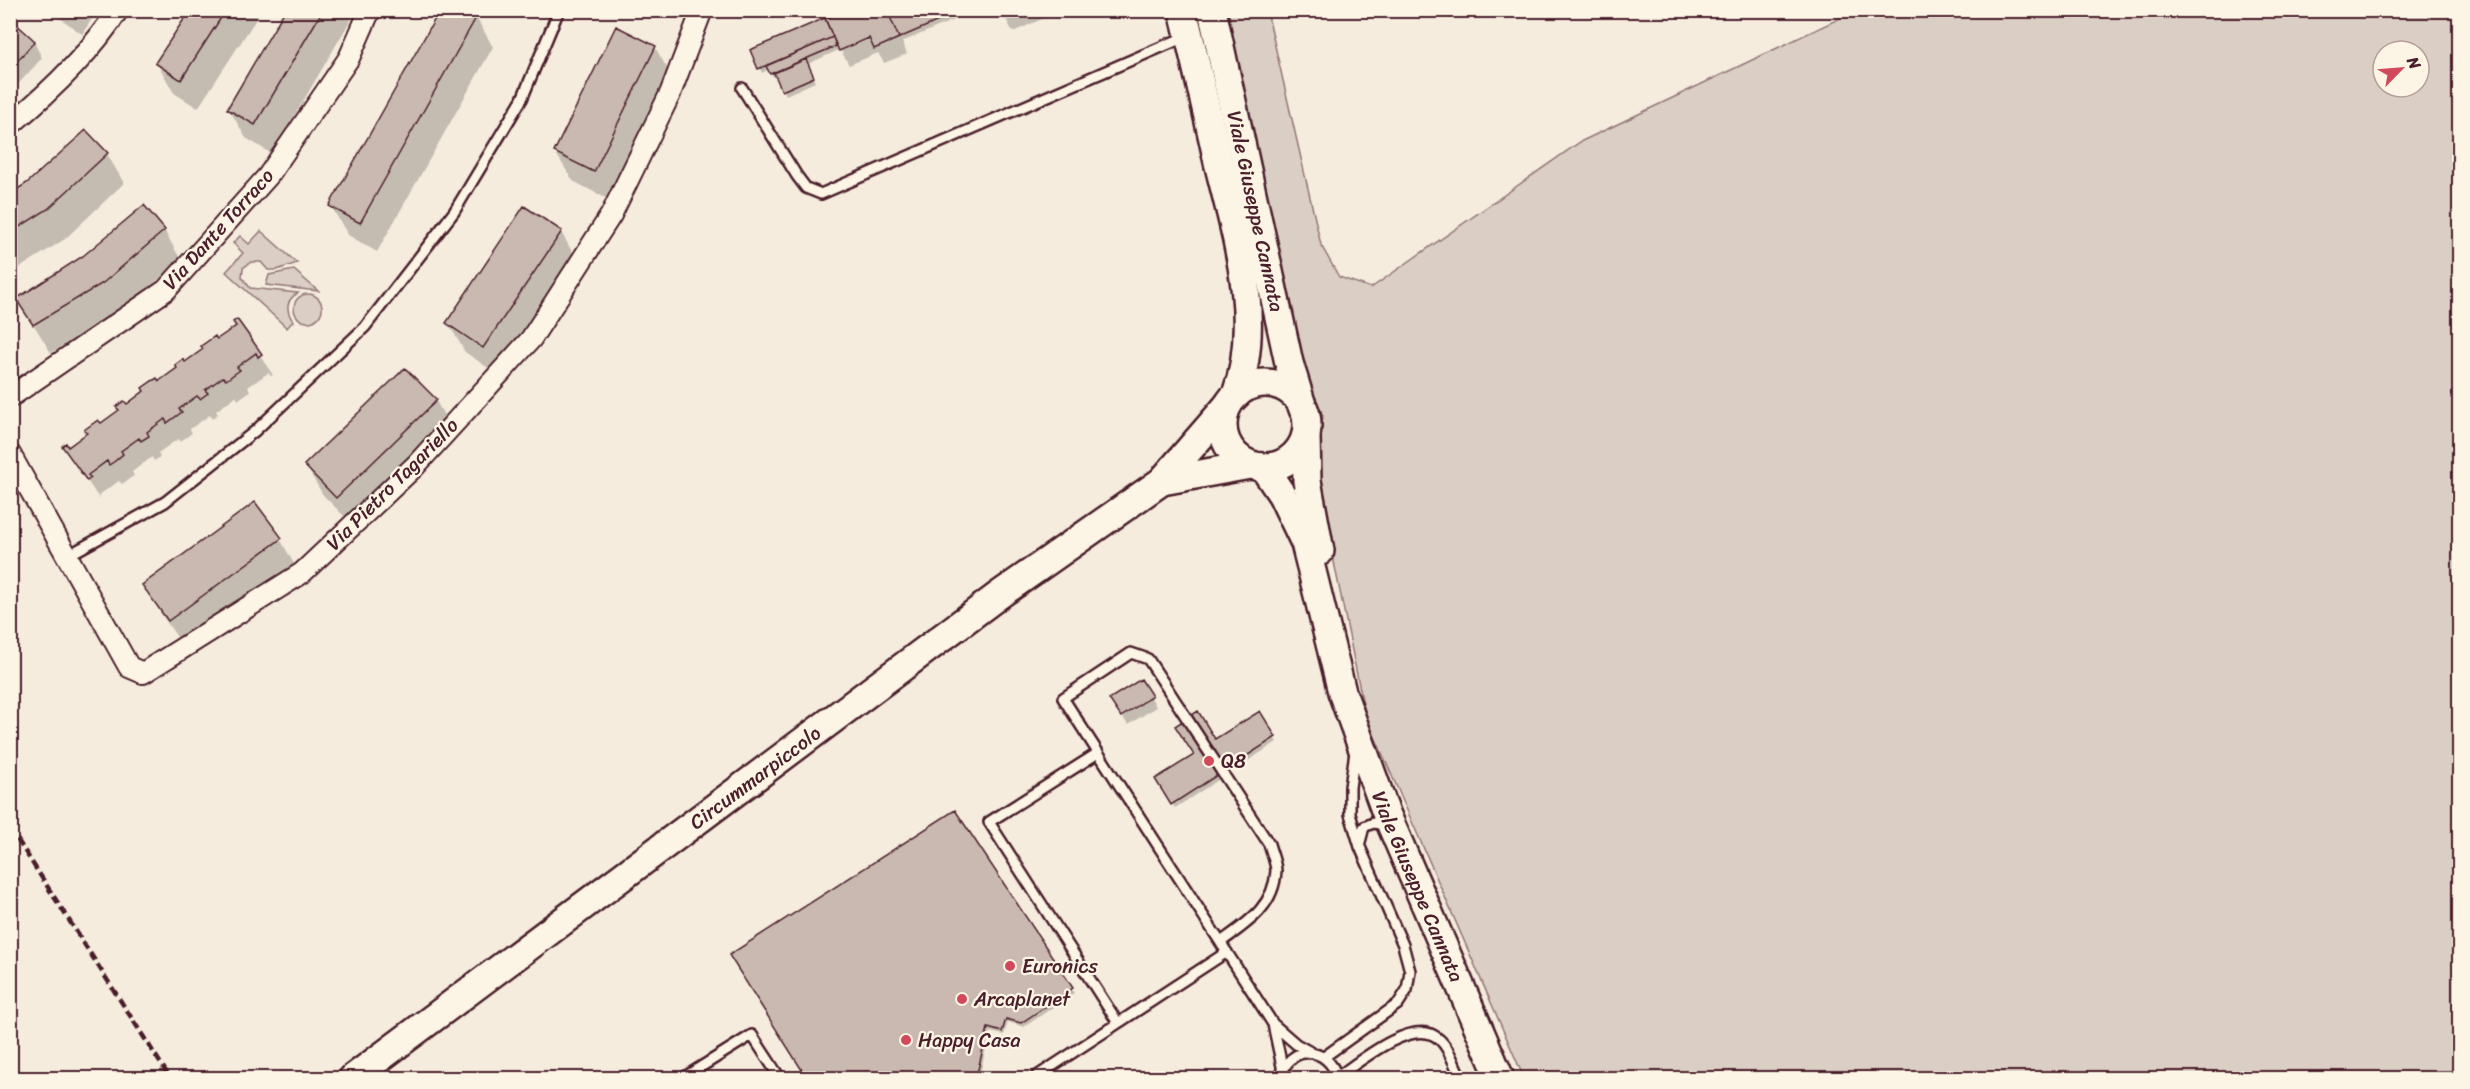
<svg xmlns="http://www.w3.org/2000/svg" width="2470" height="1089" viewBox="0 0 2470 1089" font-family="Sriracha,sans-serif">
	<rect width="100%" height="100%" fill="#f5ecde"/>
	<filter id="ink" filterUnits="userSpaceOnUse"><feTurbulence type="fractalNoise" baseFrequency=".0167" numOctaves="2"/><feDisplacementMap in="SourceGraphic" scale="12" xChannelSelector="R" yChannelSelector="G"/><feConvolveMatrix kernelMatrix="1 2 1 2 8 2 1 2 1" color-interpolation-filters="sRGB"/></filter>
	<g filter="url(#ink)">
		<path fill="#dbcec4" stroke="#927678" stroke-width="1.5" fill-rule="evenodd" d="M1219,11H1267L1321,245L1339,277L1371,288L1580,142L1855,11H2459V1078H1524L1365,714L1315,469L1323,416L1296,352ZM2383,51H2419V87H2383Z
			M261,231L297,263L277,270H268L261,262H251L243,268L242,277L250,288L298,293C285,300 286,311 293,321L287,328L226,272L243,253L233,243L240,236L249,244Z
			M294,270L318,291L266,285L269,275Z
			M294 308a14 14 0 1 1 28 0a14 14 0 1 1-28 0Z"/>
		<path fill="#0003" d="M49,10H98L82,34Z
			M192,10H262L198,108L174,93L157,63Z
			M287,10H348L352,18L272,154L246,138L229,109Z
			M849,10H985L986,13L975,17L973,12L902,42L907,54L884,63L878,53L849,65L841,51L877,36L876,33L808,64L815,82L786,95L778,77L774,78L769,69L762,73L760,68Z
			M1001,10H1062L1013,32Z
			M476,17L493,47L377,252L348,235L331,206Z
			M10,26L34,42L42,58L10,93Z
			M617,28L655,47L672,77L611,201L573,181L555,152Z
			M107,154L124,183L65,239L10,274V196Z
			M164,230L181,260L120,313L51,353L18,299Z
			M561,232L578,262L501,377L465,352L448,323Z
			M237,322L273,375L271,376L268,373L248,387L250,391L238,400L236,396L216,411L218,414L212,419L210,415L190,429L192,433L180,442L178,439L158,453L160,457L154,461L152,457L132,472L134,476L132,477L122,484L119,481L99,495L100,500L64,446L68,449L100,425L237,326Z
			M405,370L436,401L453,431L354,526L323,495L306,466Z
			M255,504L280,539L297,569L186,650L161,614L144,585Z
			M1151,697L1156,707L1128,725L1117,709Z
			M1259,713L1277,742L1175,808L1157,780Z
			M955,813L1074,993L1024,1027L1008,1022L1004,1035L990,1032L979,1078H809L731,956Z"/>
		<path fill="#cab9b1" stroke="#4a1f2b" stroke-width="1.5" d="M190,10H226L181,80L155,63Z
			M285,10H323L255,125L227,109Z
			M440,10H468L477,16L360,223L329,206Z
			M845,10H887L899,38L874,49L869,38L839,51L825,19Z
			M887,10H921L924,17L940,10H964L899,38Z
			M825,18L833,37L758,69L750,50Z
			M13,21L35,41L10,69V24Z
			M616,26L656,46L594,172L554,152Z
			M833,37L836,46L770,74L766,66Z
			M806,59L814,77L782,91L774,73Z
			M86,130L108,153L48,209L10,233V194L27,183Z
			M144,205L165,230L103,283L33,325L16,299L83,256Z
			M524,206L562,231L483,348L446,323Z
			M237,319L262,354L258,357L256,353L237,367L240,370L226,380L223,377L205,390L208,393L200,399L197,396L179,409L182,412L167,423L165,419L147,432L149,436L141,441L139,438L121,451L123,454L115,461L109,465L107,461L88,475L91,478L87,481L62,446L66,443L68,447L87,433L84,430L98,420L101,423L119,410L116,407L124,401L127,404L144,391L142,388L152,381L157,378L159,381L177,368L175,365L183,359L185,362L203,349L201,346L215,336L217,339L236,326L233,322Z
			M405,368L437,400L336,498L304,465Z
			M255,502L282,538L168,621L142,585Z
			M1141,679L1152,696L1121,717L1109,699Z
			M1198,711L1215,739L1260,711L1276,737L1171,805L1155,779L1194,755L1175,726Z
			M955,810L1073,988L1021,1023L1006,1019L1002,1032L988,1028L976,1078H807L729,955Z"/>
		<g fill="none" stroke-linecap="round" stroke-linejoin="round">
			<g stroke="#4a1f2b" stroke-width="14">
				<path id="lane" d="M742,88L797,176L806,188L821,194L1187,36
					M67,556L165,502L255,431L365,327L454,212L522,99L559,10
					M1098,753L989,822L1118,1023
					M1360,842L1364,827L1373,823L1387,825
					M1221,942C1247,923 1274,907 1276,871C1276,863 1271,852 1269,844L1148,659L1131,653L1063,698C1133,807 1203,916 1273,1024
					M1324,1057L1398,1004L1407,990L1410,971L1403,945L1360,847L1350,814V787L1355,752
					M1283,1071L1273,1024L1296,1044L1312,1053
					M1337,1077C1358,1063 1407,1022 1433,1035C1448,1042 1454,1065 1461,1078
					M683,1078L752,1035L780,1078
					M1034,1078L1227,952
					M1281,1078C1287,1044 1329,1045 1337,1078"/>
			</g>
			<g stroke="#4a1f2b" stroke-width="24">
				<path id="street" d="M10,125C50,92 90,54 118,10
					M10,397L166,290L268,176L349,58L370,10
					M10,454L129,667L143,673L302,573L416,465L531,339L611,215L670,94L702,10"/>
			</g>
			<g stroke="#4a1f2b" stroke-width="32">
				<g id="secondary">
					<path d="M1183,10C1195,61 1207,111 1218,162C1236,236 1263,320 1236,395"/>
					<path id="s1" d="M1212,10L1289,363L1303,409"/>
					<circle cx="1265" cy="425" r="42"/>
					<path d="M1306,436L1307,481L1320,551"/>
					<path id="s2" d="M1264,468L1282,495L1305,543L1342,692L1386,813L1500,1078"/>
					<path d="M1162,481L1250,465"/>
					<path id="s3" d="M353,1078L999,595L1162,481L1227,406"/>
				</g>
			</g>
			<use href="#lane" stroke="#fcf5e5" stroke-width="9"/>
			<use href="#street" stroke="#fcf5e5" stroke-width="20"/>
			<use href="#secondary" stroke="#fcf5e5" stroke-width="27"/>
			<path stroke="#4a1f2b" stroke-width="4.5" stroke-dasharray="9 4.5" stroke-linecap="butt" d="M10,828L170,1078"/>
		</g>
	</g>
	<g fill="#d1495b" stroke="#fcf5e5" stroke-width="2">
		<circle cx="1209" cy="761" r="6"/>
		<circle cx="1010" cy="966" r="6"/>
		<circle cx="962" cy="999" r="6"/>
		<circle cx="906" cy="1040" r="6"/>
	</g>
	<g text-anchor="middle" stroke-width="4.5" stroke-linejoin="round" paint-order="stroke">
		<g font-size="20" fill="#4a1f2b" stroke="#fcf5e5">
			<text dy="7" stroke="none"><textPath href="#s1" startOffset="206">Viale Giuseppe Cannata</textPath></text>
			<text transform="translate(218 229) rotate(-48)" y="7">Via Dante Torraco</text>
			<text transform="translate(392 484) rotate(-45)" y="7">Via Pietro Tagariello</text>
			<text dy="7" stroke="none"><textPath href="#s3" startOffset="502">Circummarpiccolo</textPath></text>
			<text dy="7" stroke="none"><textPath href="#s2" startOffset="448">Viale Giuseppe Cannata</textPath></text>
		</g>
		<g font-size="20" fill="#4a1f2b" stroke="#fcf5e5" text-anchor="start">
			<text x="1221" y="768">Q8</text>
			<text x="1022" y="973">Euronics</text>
			<text x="974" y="1006">Arcaplanet</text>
			<text x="918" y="1047">Happy Casa</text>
		</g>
	</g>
	<rect width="2470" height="1089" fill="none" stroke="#fcf5e5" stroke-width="36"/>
	<rect x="18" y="18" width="2434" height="1053" fill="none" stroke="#4a1f2b" stroke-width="2" filter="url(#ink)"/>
	<g transform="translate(2401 69) rotate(65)"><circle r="28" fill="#fcf5e5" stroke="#b59f9b" stroke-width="1.5"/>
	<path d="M0-4.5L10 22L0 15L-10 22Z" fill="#d1495b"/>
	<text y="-9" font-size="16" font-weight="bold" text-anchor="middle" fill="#4a1f2b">N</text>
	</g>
</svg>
